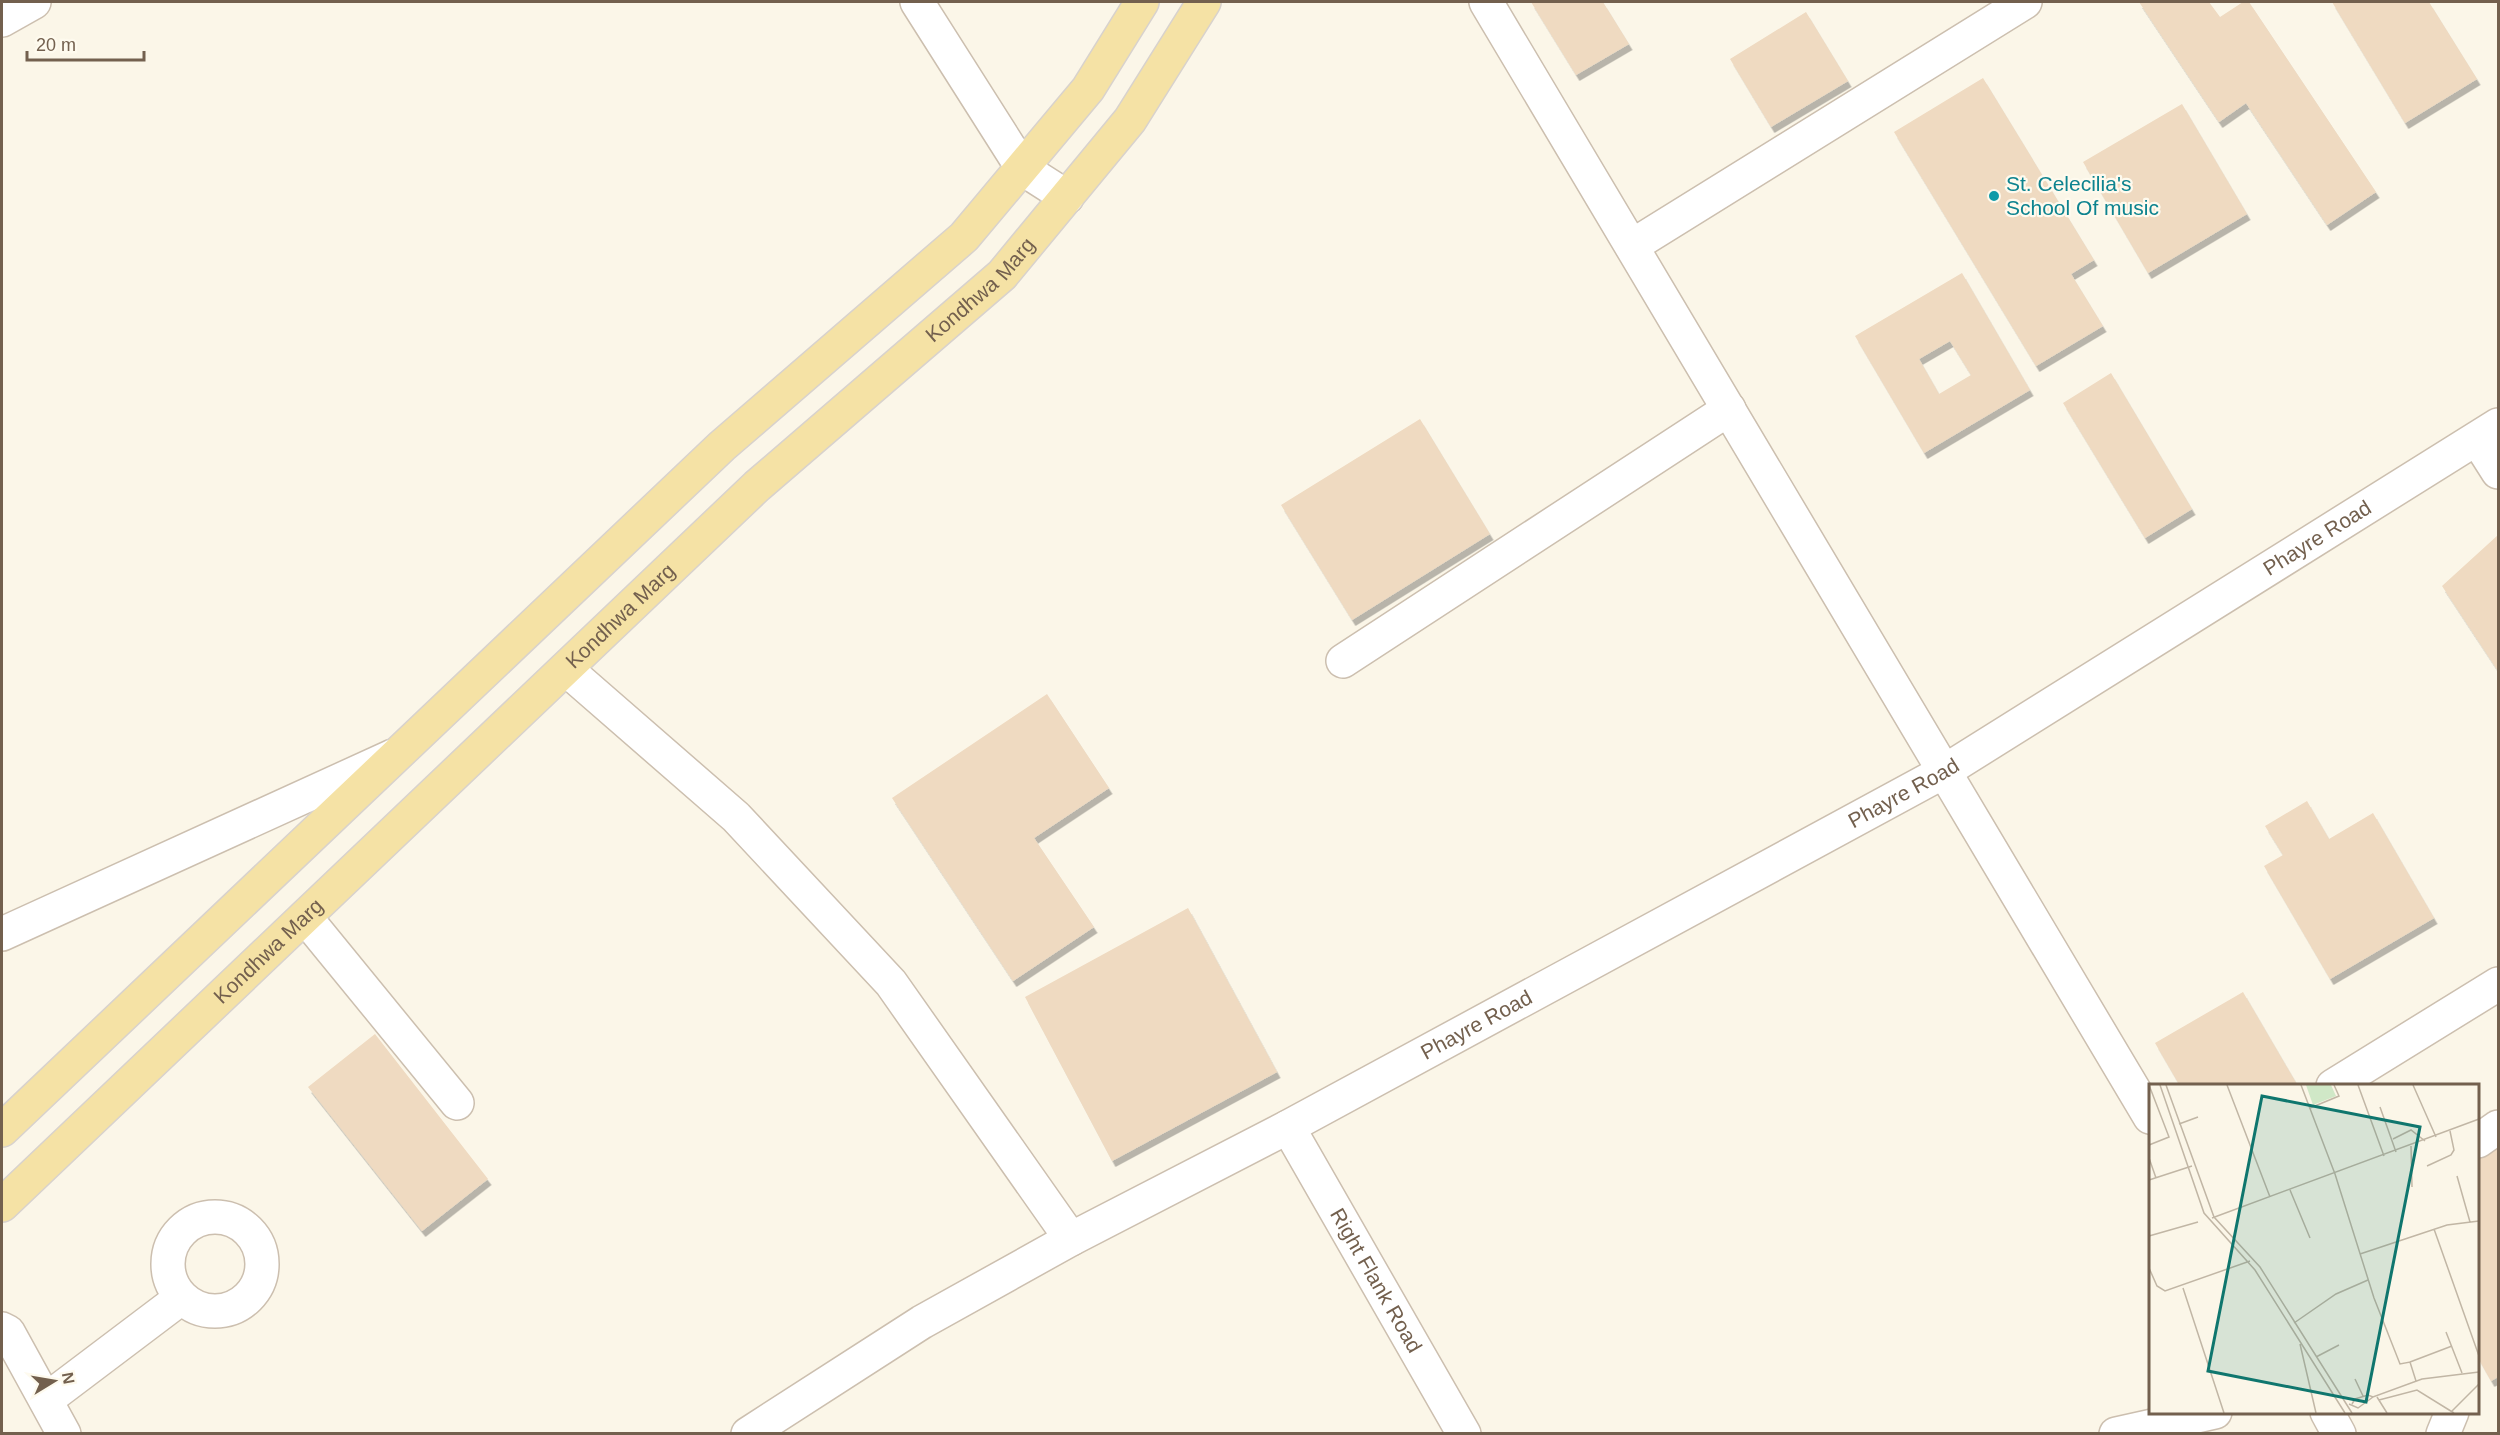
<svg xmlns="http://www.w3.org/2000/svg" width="2500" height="1435" viewBox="0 0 2500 1435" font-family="Arial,sans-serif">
	<defs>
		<filter id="shadow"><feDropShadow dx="3.5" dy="6" stdDeviation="0" flood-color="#0004"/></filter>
	</defs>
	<rect width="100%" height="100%" fill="#fbf6e8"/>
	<path fill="#efdac1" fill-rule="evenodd" filter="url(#shadow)" d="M1531,2H1603L1629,44L1576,75Z
		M2139,2H2209L2220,17L2243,2H2249L2376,192L2327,225L2246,103L2219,122Z
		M2332,2H2429L2477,79L2405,123Z
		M1806,12L1848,81L1771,127L1730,59Z
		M1983,78L2094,260L2071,274L2103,326L2036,366L1894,132Z
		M2182,104L2247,214L2148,273L2083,162Z
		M1962,273L2030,390L1924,453L1855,336ZM1950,341L1971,375L1939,394L1919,359Z
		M2111,373L2192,509L2145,538L2063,403Z
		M1420,419L1490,534L1352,620L1281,505Z
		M2498,535V671L2442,586Z
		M1047,694L1109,788L1034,838L1094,927L1013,981L892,798Z
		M2307,801L2329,839L2373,813L2434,918L2330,979L2264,866L2283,855L2265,826Z
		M1188,908L1277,1072L1112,1161L1025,997Z
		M2243,992L2298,1086H2180L2155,1043Z
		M375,1034L488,1179L422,1231L308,1087Z
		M2498,1139V1377L2491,1381L2478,1358V1152Z"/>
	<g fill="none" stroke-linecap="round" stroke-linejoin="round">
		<g stroke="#ccbfaf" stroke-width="36">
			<g id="minor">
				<path d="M917,2L1023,169L1067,197"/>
				<path d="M1486,2L2150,1117"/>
				<path d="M2,20L34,2"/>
				<path d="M1632,246L2025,2"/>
				<path d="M2477,439L2498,472"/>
				<path d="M1343,661L1729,409"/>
				<path d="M566,669L736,817L891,983L1071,1239"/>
				<path d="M305,917L457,1103"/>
				<path d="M2,934L393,756"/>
				<path d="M2333,1086L2498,984"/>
				<path id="s1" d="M1288,1127L1464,1434"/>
				<path d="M2478,1141L2498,1127"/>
				<circle cx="215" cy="1264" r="47"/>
				<path d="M2,1329L8,1332L64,1434"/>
				<path d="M46,1400L181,1298"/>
				<path d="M2327,1412L2339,1434"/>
				<path id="s2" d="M748,1434L922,1322L1071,1239L1288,1127L1945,771L2498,425"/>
				<path d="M2116,1434L2215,1412"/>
				<path d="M2443,1434L2452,1412"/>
			</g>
		</g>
		<g stroke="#d8d2cd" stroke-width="36">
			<g id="major">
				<path d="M2,1130L722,446L964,237L1088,89L1142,2"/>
				<path id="s3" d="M2,1205L757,486L1002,275L1130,120L1204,2"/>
			</g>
		</g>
		<use href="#minor" stroke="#fff" stroke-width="33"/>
		<use href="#major" stroke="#f5e2a5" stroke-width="33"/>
	</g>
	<circle fill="#0f9aa8" stroke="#fefaee" stroke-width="2" cx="1994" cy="196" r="6"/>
	<g text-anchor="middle" stroke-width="4.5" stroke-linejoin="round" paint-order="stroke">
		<g font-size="21" fill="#0d838f" stroke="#fefaee" text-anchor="start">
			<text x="2006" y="191">St. Celecilia's<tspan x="2006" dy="24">School Of music</tspan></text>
		</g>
		<g font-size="21" fill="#73604e" stroke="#fefaee">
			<text dy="7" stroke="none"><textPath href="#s3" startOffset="1340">Kondhwa Marg</textPath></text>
			<text dy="7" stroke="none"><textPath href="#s2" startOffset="1808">Phayre Road</textPath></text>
			<text dy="7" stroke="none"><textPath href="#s3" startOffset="854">Kondhwa Marg</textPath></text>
			<text dy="7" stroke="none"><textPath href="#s2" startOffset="1322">Phayre Road</textPath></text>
			<text dy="7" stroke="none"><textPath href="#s3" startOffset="368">Kondhwa Marg</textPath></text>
			<text dy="7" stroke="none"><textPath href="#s2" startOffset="836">Phayre Road</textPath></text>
			<text dy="7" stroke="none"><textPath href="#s1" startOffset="177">Right Flank Road</textPath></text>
		</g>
	</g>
	<g transform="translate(2149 1084)">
		<rect width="330" height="330" fill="#fbf6e8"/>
		<path d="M157,1H182L187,12L164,21Z" fill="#d0e8c7"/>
		<path fill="none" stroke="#c1b6a5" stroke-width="1.5" d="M11,1L55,129L106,186L196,329M17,1L65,133L111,183L203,329M78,1L121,113M152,1L186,90L225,214L251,280L261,278L267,297M209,1L235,72M264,1L287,53M231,23L247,68M161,24L190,12L185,1M30,40L49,33M244,55L262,46L276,57M0,61L20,53L0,1M262,62L263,103M0,74L7,94M278,82L302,71L305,66L301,47M308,92L321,138M0,96L43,82M141,106L161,154M63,134L330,35M285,145L330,272M0,152L49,138M211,170L298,141L330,137M0,184L8,202L16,207L101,177M34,204L75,329M145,239L187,210L219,196M297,248L313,289M151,260L167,329M167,273L190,261M261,278L303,262M206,295L214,312M228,313L238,329M230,316L268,306L305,329M200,320L209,324L224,313M203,320L206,315L219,311L224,313L273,295L330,288M303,327L330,300"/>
		<path fill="#0f766e" fill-opacity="0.15" stroke="#0f766e" stroke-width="3" d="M113,12L271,43L217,318L59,287Z"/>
		<rect width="330" height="330" fill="none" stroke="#73604e" stroke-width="3"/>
	</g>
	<rect width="2500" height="1435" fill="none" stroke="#73604e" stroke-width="6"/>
	<g transform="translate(54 1381) rotate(79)" stroke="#fefaee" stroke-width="4.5" paint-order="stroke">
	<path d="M0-4.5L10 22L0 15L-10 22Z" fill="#73604e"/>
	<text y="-9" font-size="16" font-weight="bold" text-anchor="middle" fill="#73604e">N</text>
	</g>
	<path d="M27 51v9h117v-9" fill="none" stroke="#73604e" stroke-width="3"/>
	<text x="36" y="51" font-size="18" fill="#73604e" stroke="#fefaee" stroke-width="4.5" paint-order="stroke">20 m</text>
</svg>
